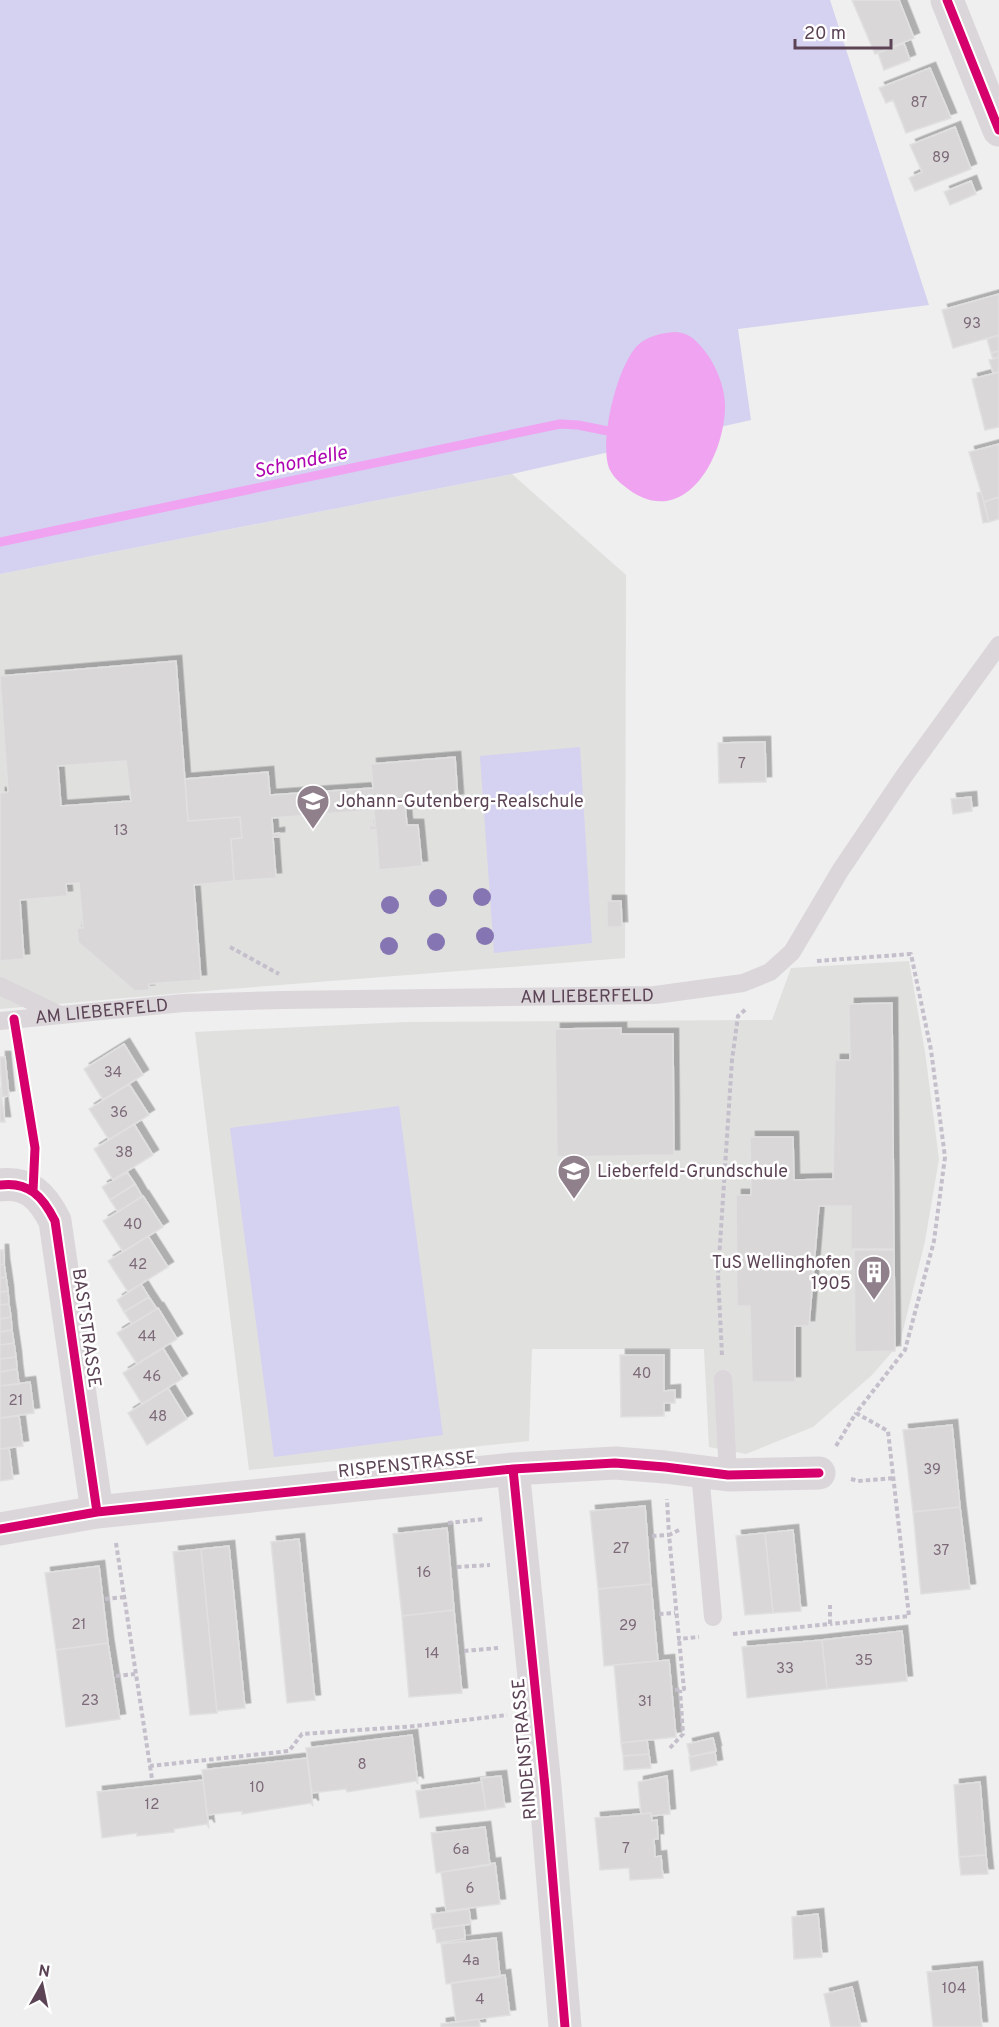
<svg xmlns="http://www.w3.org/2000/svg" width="999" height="2027" viewBox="0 0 999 2027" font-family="Overpass,sans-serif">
	<defs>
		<filter id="shadow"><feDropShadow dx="5.5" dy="-5.5" stdDeviation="0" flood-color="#0004"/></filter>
	</defs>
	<rect width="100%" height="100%" fill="#eeefee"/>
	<path fill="#e0e0df" d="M512,474L626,575L625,958L217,990L0,1009V574Z
		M909,961L925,1052L939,1159L925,1241L900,1343L872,1375L813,1427L746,1454L709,1447L704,1349H532L529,1441L249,1470L195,1032L405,1022L772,1020L791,968Z"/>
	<path fill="#d5d1f0" d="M0,0H830L929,305L738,329L751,420L512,474L0,574Z
		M580,747L592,943L494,953L480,756Z
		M399,1106L443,1435L274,1457L230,1128Z"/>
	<path fill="#efa3f0" d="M675,332C689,333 695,339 704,350C716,365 726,389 725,409C723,462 681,534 623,485C618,481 612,475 609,468C599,440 617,367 637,346C647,336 661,333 675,332Z"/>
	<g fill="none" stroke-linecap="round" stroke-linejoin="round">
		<path stroke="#efa3f0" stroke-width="9" d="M0,542L560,424L578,425L608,431"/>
	</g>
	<path fill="#dad7d9" stroke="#e1e0e0" stroke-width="1.5" fill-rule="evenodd" filter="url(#shadow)" d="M852,0H899L914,38L875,54Z
		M904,43L910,60L884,70L878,53Z
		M930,68L951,118L906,133L893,100L886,103L879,88Z
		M955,127L971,169L915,191L909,178L922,172L910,145Z
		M971,181L976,194L950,205L944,192Z
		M999,294V335L953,348L942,310Z
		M999,335V351L991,353L987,339Z
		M999,351V357L993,359L991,353Z
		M999,357V372L993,373L989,360Z
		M999,372V427L985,430L972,379Z
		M999,444V497L984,502L969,452Z
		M981,492L989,522L983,523L977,493Z
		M999,497V519L989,522L984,502Z
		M176,661L188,821L240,817L242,838L231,839L234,881L194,885L201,980L149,984V990L135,991L78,942L77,928H83L79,883L66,884L67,896L20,900L24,959L0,961V793L8,792L0,676ZM126,761L131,801L61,806L58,766Z
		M765,742L766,782L719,783L718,743Z
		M455,757L458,799L405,804L407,825H418L422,866L379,870L376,829L370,830L369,826H375L374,810L272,818L273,834L279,833V837H273L276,878L234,881L231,839L242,838L240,817L188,821L185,779L268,772L270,795L373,788L371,764Z
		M971,797L972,811L953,814L951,799Z
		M607,901H621L622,927H607Z
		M892,1003L894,1249H851V1206H819L809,1326H795V1382H752L750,1306H737L736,1195H751L750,1137H793L794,1180L833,1179L835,1060H850L849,1004Z
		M621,1028V1034H673L674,1155L557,1157L555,1029Z
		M124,1044L143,1075L103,1100L84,1069Z
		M0,1057H5L9,1096L2,1097Z
		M129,1084L149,1115L109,1140L89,1109Z
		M0,1087L5,1122H0Z
		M134,1124L153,1155L113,1180L94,1149Z
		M127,1172L135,1184L110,1200L102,1187Z
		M135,1184L142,1196L118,1212L110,1200Z
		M143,1196L163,1227L123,1252L103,1221Z
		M148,1236L168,1267L128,1292L108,1261Z
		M0,1250H3L4,1264L0,1265Z
		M854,1250H894L895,1351L855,1352Z
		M4,1264L6,1277L0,1278V1265Z
		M6,1277L8,1291L0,1292V1278Z
		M141,1284L149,1297L124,1312L117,1300Z
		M8,1291L9,1304L0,1305V1292Z
		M149,1297L157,1309L132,1324L124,1312Z
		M9,1304L11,1317L0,1319V1305Z
		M158,1308L177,1339L137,1364L117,1333Z
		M11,1317L12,1330L0,1332V1319Z
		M12,1330L14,1343L0,1345V1332Z
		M14,1343L16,1357L0,1359V1345Z
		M163,1348L182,1379L142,1404L123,1373Z
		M620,1355H664V1391L675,1390V1403H664V1416L621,1417Z
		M16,1357L17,1369L0,1372V1359Z
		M17,1369L19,1384L0,1386V1372Z
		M30,1382L34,1413L0,1418V1386Z
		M168,1388L187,1419L147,1445L128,1413Z
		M19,1416L23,1446L0,1449V1418Z
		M952,1425L960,1507L913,1512L903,1430Z
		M9,1448L13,1479L0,1481V1449Z
		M645,1506L651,1584L598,1589L590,1511Z
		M960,1507L970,1589L921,1594L913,1512Z
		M447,1528L454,1610L402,1616L393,1534Z
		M793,1530L801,1611L773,1613L765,1533Z
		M765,1533L773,1613L745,1615L736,1536Z
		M299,1539L315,1700L287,1703L271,1542Z
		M229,1546L245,1708L217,1711V1713L201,1549Z
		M201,1549L217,1713L190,1715L173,1552Z
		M99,1566L108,1643L56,1650L45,1573Z
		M651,1584L658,1661L604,1666L598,1589Z
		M454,1610L462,1693L409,1697L402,1616Z
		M902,1631L907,1681L827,1689L822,1640Z
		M822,1640L827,1689L747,1698L742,1647Z
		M108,1643L120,1719L66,1727L56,1650Z
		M669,1660L676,1737L621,1743L614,1665Z
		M412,1735L418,1784L416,1781L347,1792L346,1789L312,1793L306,1748Z
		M713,1738L716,1751L690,1757L687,1744Z
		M647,1740L649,1754L623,1756L621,1743Z
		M715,1752L717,1765L691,1771L689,1757Z
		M649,1754L651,1768L624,1770L623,1756Z
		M307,1758L313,1806L311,1803L242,1814V1811L207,1815L202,1770Z
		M501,1776L505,1807L486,1810L481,1778Z
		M667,1776L670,1814L651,1816V1813L641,1814L638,1782Z
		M203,1780L209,1828L207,1824L174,1829V1832L137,1836V1833L102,1838L97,1792Z
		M482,1782L486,1810L420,1818L416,1791Z
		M980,1782L986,1855L959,1857L954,1785Z
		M651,1813L652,1821L657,1820L658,1839H654L655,1857L661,1856L663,1878L630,1880L629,1868L600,1870L595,1818Z
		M485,1827L490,1865L436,1873L431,1833Z
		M986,1855L988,1874L961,1875L959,1857Z
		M495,1863L500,1904L446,1911L441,1872Z
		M469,1909L471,1924L433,1929L431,1914Z
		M818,1914L822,1957L794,1959L792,1917Z
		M464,1925L465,1939L437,1943L435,1929Z
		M496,1938L500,1977L446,1984L441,1944Z
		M977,1967L982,2027H933L927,1972Z
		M505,1975L510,2015L456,2022L451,1983Z
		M852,1987L861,2027H831L824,1994Z
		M479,2019L480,2027H441V2024Z"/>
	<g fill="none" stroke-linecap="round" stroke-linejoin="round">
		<path stroke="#c5bfcc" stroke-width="4" stroke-dasharray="4.5 3" stroke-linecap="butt" d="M230,947L279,974
			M817,961L911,954L931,1050L945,1157L934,1241L905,1350L856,1413L888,1431L909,1616L830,1624
			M722,1355L718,1275L732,1060L738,1016L747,1008
			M836,1446L856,1413
			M851,1479L858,1481L895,1478
			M448,1523L485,1519
			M679,1530L669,1535L679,1639L699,1637
			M652,1536L669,1535L667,1499
			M116,1543L150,1766L289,1751L302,1734L416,1726L507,1715
			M457,1567L490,1565
			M105,1599L124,1597
			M659,1614L675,1613
			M733,1634L830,1624V1605
			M464,1651L498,1648
			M116,1676L135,1674
			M675,1690L684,1689L679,1639
			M670,1748L683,1734L680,1690
			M150,1766L152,1779"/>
		<g stroke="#dbd6da" stroke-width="18">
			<path d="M0,986L58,1014"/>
			<path id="s1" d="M0,1021L183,1003L282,1000L655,995L743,983L770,972L792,952L840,871L904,776L999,645"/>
			<path d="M723,1379L728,1475"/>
			<path d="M700,1472L713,1617"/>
		</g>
		<path stroke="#dbd6da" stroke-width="33" d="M0,1185C29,1181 43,1197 55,1221L97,1512
			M513,1469L545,1786L565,2027
			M0,1529L97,1512L513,1469L615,1463L665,1467L728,1475L819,1473"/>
		<path stroke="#dbd6da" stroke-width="33" d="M947,0L999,130"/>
		<g stroke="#fff" stroke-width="13">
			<path id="cycleway" d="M947,0L999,130
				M14,1019L35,1148L33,1191
				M0,1185C29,1181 43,1197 55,1221L97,1512
				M513,1469L545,1786L565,2027
				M0,1529L97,1512L513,1469L615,1463L665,1467L728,1475L819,1473"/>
		</g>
		<use href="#cycleway" stroke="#d6006c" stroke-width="9"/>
	</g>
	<g fill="#8675b3">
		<circle cx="482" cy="897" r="9"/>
		<circle cx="438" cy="898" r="9"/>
		<circle cx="390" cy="905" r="9"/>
		<circle cx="485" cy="936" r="9"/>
		<circle cx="436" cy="942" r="9"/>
		<circle cx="389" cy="946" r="9"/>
	</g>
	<defs>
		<g id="school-pin" transform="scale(1.725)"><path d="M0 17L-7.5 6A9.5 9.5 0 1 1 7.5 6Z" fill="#8f808b" stroke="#fff"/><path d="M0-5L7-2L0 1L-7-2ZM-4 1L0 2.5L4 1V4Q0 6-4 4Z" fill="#fff"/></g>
		<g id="building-pin" transform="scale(1.725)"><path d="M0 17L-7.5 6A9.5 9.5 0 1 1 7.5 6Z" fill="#8f808b" stroke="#fff"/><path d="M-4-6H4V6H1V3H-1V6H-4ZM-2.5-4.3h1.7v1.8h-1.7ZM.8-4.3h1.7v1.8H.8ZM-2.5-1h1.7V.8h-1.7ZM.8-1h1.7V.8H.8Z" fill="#fff"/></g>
	</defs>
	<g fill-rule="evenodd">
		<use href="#school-pin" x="313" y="801"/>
		<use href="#school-pin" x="574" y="1171"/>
		<use href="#building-pin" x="874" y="1272"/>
	</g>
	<g text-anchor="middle" stroke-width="5" stroke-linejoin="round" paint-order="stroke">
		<g font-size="15" fill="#7d6a78">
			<text x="919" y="107">87</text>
			<text x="941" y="162">89</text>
			<text x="972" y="328">93</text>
			<text x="742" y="768">7</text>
			<text x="121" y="835">13</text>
			<text x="113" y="1077">34</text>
			<text x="119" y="1117">36</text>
			<text x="124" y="1157">38</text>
			<text x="133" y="1229">40</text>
			<text x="138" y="1269">42</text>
			<text x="147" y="1341">44</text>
			<text x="642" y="1378">40</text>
			<text x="152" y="1381">46</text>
			<text x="16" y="1405">21</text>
			<text x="158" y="1421">48</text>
			<text x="932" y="1474">39</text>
			<text x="621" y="1553">27</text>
			<text x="941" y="1555">37</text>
			<text x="424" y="1577">16</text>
			<text x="79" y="1629">21</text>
			<text x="628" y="1630">29</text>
			<text x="432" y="1658">14</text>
			<text x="864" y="1665">35</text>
			<text x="785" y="1673">33</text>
			<text x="90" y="1705">23</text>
			<text x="645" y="1706">31</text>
			<text x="362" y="1769">8</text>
			<text x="257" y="1792">10</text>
			<text x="152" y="1809">12</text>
			<text x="626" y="1853">7</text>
			<text x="461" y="1854">6a</text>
			<text x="470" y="1893">6</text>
			<text x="471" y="1965">4a</text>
			<text x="954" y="1993">104</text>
			<text x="480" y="2004">4</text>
		</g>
		<g font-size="18" fill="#5c4456" stroke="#fff" text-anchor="start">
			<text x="336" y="807">Johann-Gutenberg-Realschule</text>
			<text x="597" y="1177">Lieberfeld-Grundschule</text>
			<text x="851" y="1268" text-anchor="end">TuS Wellinghofen<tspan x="851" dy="21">1905</tspan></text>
		</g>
		<g font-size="18" fill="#5c4456" stroke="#fff">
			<text dy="6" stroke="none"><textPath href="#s1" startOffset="588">AM LIEBERFELD</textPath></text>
			<text dy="6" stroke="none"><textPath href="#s1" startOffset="102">AM LIEBERFELD</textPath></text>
			<text transform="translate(87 1328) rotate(82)" y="6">BASTSTRASSE</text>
			<text transform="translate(407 1464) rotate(-6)" y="6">RISPENSTRASSE</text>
			<text transform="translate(524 1749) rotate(-95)" y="6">RINDENSTRASSE</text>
		</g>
		<g font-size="20" font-style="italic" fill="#ae03b0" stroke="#fff">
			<text transform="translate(300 461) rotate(-12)" y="7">Schondelle</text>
		</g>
	</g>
	<g transform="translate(42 1985) rotate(9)" stroke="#ffffff" stroke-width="4.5" paint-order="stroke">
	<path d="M0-4.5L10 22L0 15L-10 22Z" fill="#5c4456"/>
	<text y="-9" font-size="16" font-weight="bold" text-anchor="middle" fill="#5c4456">N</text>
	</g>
	<path d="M795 39v9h96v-9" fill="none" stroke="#5c4456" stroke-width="3"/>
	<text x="804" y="39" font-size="18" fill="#5c4456" stroke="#ffffff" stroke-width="4.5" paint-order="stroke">20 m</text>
</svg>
